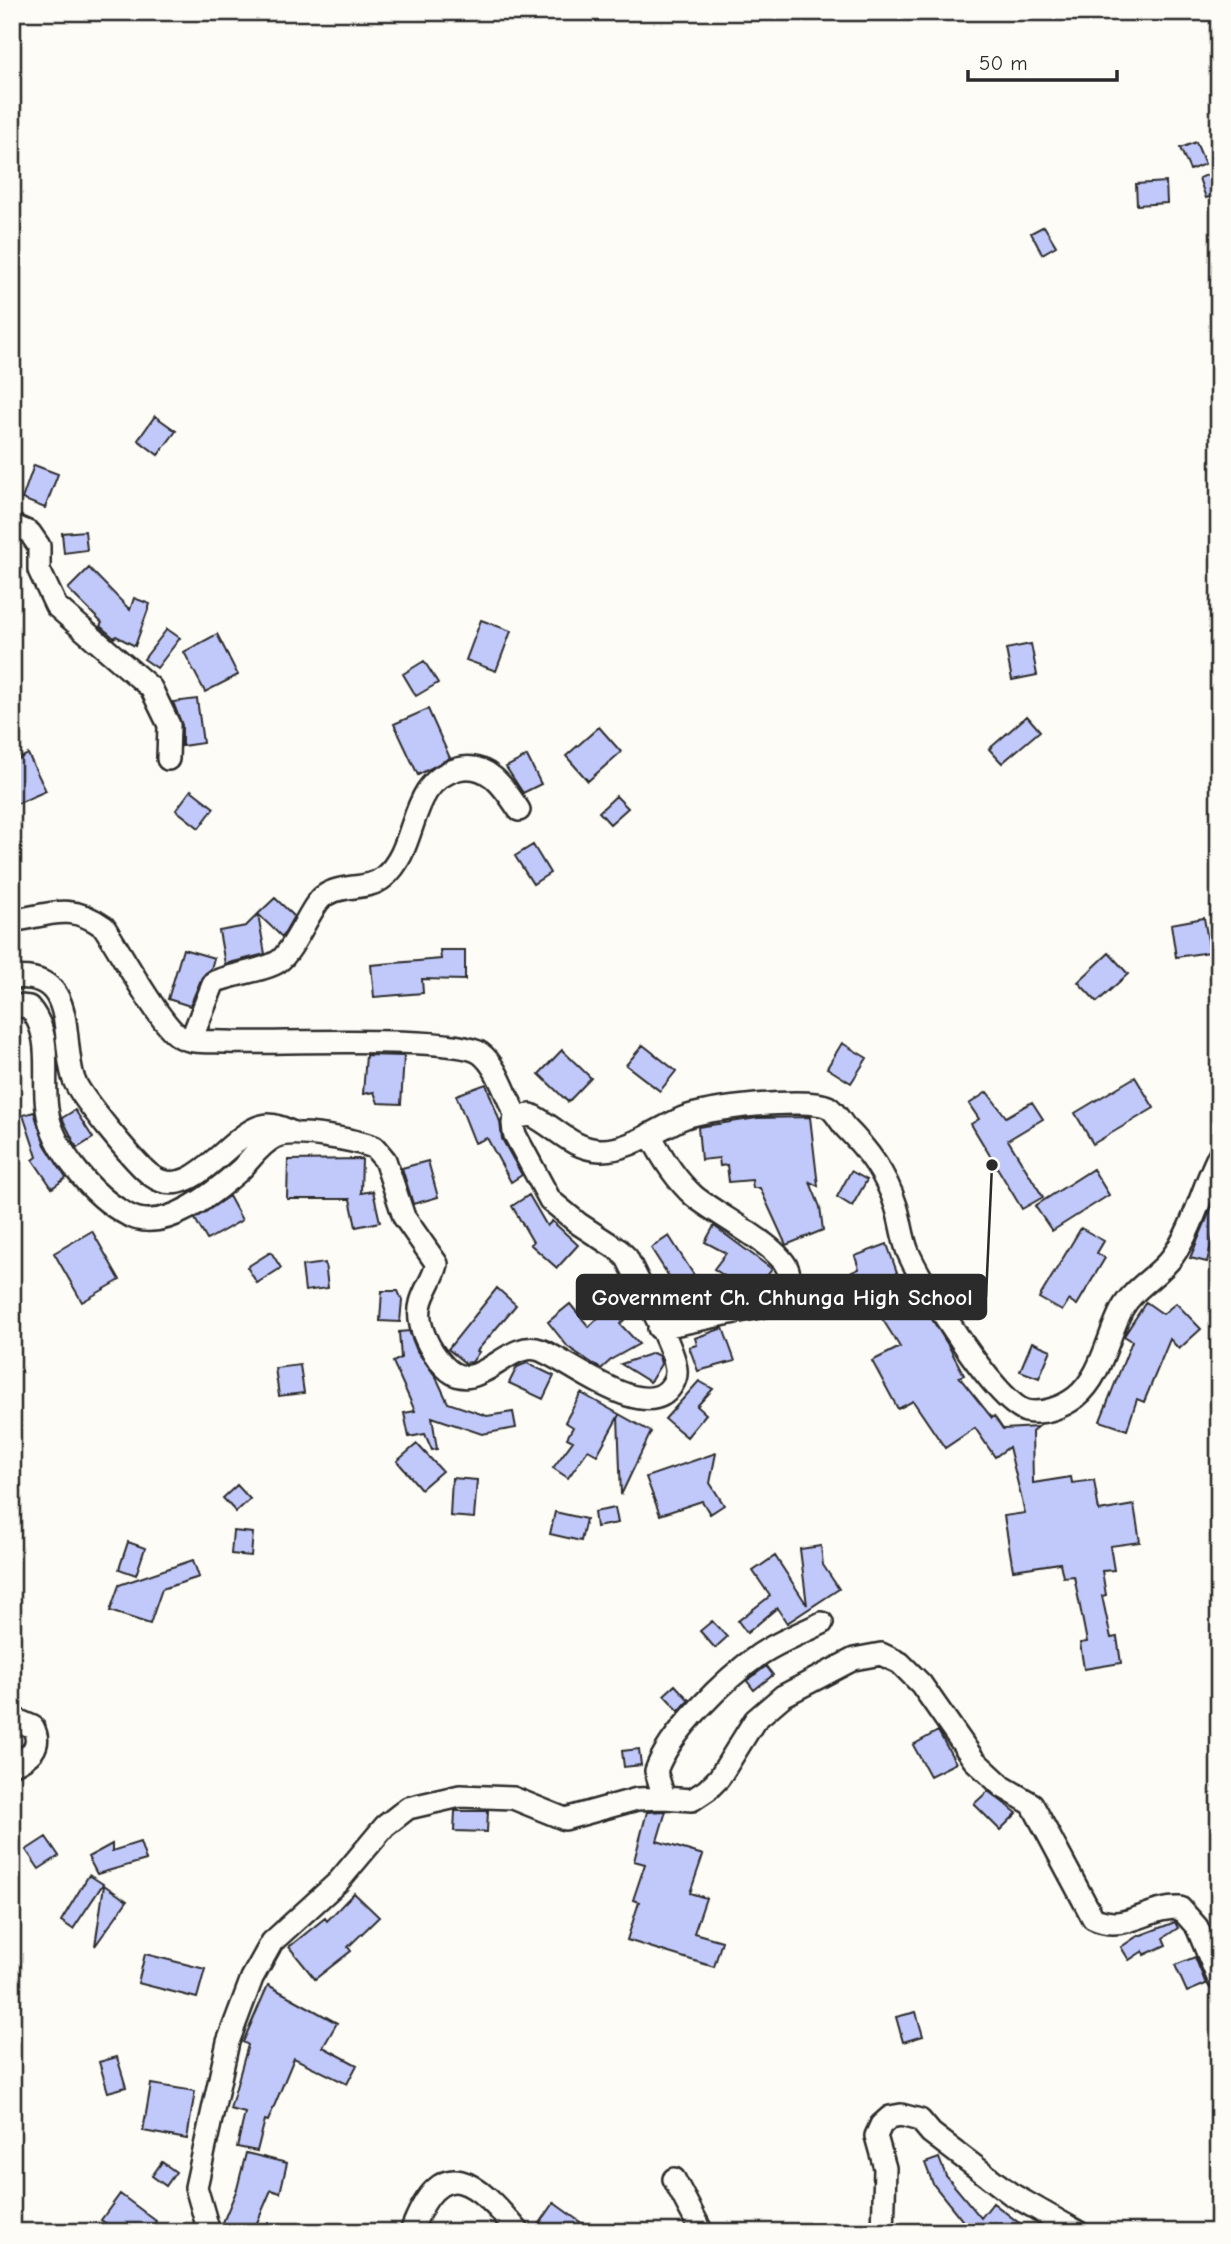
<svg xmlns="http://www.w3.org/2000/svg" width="1231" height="2244" viewBox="0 0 1231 2244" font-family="'Comic Neue',sans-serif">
	<rect width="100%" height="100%" fill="#fdfcf7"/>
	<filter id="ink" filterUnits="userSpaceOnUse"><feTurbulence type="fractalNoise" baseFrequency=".0143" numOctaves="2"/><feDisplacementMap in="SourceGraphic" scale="14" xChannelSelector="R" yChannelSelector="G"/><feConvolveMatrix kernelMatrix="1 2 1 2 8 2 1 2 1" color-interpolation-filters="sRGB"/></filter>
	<g filter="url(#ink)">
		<path fill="#c1c9fb" stroke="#2b2b2b" stroke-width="2" d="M1196,142L1205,164L1190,170L1180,148Z
			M1213,173L1219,194L1206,198L1199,178Z
			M1166,182L1167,203L1137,205L1136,184Z
			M1044,226L1056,246L1042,254L1031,233Z
			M155,416L176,431L158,455L138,440Z
			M34,465L58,474L45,508L22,499Z
			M85,531L87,550L64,553L62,533Z
			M89,568L130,610L134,598L150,604L135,646L116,636L114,638L100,626L102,623L68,589Z
			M481,620L511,631L496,671L466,660Z
			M167,629L180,638L157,668L144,659Z
			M217,634L238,675L205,692L184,652Z
			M1031,644L1037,675L1012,680L1006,649Z
			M424,661L438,683L416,696L403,674Z
			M197,699L203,743L182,746V725L173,702Z
			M428,709L450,758L418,775L394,724Z
			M1027,716L1040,731L1002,763L989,749Z
			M599,727L621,752L588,781L566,756Z
			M28,754L46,791L12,806V762Z
			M527,756L541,784L523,793L506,767Z
			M191,790L214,808L199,828L176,810Z
			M616,796L628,808L610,824L599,812Z
			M533,845L550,873L533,884L515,856Z
			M275,898L294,916L282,937L258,914Z
			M258,914L265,954L225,964L219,931L246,926Z
			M1204,918L1210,952L1176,957L1171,924Z
			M183,949L214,958L211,969L202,977L190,1006L168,999Z
			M440,950H465V980L422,979L423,993L374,997L371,965L441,959Z
			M1109,953L1128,974L1097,1002L1078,982Z
			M842,1043L867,1058L851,1083L827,1068Z
			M643,1045L676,1071L660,1091L626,1065Z
			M562,1050L591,1078L568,1102L539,1074Z
			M366,1055L404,1056L401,1104L378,1103L374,1092L363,1094Z
			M1135,1077L1154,1108L1093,1144L1075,1113Z
			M486,1084L500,1122L502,1139L522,1175L511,1182L487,1138L475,1143L456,1095Z
			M987,1092L1006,1117L1032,1102L1043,1119L1008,1140L1043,1197L1022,1209L971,1124L979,1119L969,1104Z
			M75,1110L93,1138L77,1148L62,1118Z
			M34,1112L45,1145L66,1178L52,1188L33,1160L37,1157L23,1115Z
			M810,1117L818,1186L810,1182L820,1207L823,1230L786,1245L760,1188H753L752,1180L729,1182L727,1165L720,1166L719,1158L701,1160L698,1127L757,1118Z
			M362,1159L361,1193L373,1191L380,1222L356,1227L350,1199H287L288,1160Z
			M428,1161L438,1197L413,1204L402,1168Z
			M1093,1169L1109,1195L1052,1231L1035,1206Z
			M851,1171L867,1180L852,1206L837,1197Z
			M529,1195L547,1226L552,1221L578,1245L557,1268L530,1244L533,1242L512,1206Z
			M229,1196L242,1220L207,1240L195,1219Z
			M1213,1204L1219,1205V1212L1207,1262L1190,1258Z
			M714,1226L772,1269L753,1295L714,1269L726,1253L705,1242Z
			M1081,1228L1104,1241L1097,1253L1105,1258L1077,1305L1069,1300L1062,1311L1039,1298Z
			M92,1231L120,1280L82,1302L54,1253Z
			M669,1236L710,1300L700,1306L689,1308L651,1248Z
			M887,1244L899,1278L904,1274L948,1345L964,1375L959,1377L992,1418L994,1416L1003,1429L1038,1427L1032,1432L1033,1483L1071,1477L1072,1483L1094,1480L1099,1511L1134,1505L1140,1542L1110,1546L1114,1570L1102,1571L1106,1595L1102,1596L1111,1638L1117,1637L1121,1663L1084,1669L1080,1643L1087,1642L1074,1576L1063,1577L1060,1563L1013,1570L1004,1516L1025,1513L1009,1447L995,1457L975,1428L945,1448L913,1401L898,1409L872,1361L900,1347L871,1301L840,1314L835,1302L825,1306L817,1288L859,1269L855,1256Z
			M271,1252L281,1268L257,1283L247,1267Z
			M325,1263L328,1288L305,1291L302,1266Z
			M497,1288L516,1305L477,1351L479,1352L472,1362L465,1363L448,1349Z
			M382,1291H398L402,1300L400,1322L380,1321Z
			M618,1298L632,1312L620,1324L639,1344L612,1359L601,1369L568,1347L548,1322L570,1304L589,1327Z
			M1146,1302L1163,1314L1176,1303L1201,1329L1179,1349L1170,1339L1144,1402L1137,1399L1127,1430L1100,1421L1132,1341L1124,1336Z
			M723,1328L735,1361L698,1371L689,1347L697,1345L695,1338Z
			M409,1331L417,1351L436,1377L448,1403L487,1416L513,1412L516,1428L482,1434L432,1417L437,1449L432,1450L425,1434L409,1437L404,1413L415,1411L393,1362L401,1358L399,1332Z
			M1032,1342L1051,1350L1039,1378L1020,1371Z
			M653,1353L659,1356L661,1364L650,1382L621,1364Z
			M527,1363L554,1376L543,1399L509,1383L517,1367Z
			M300,1365L304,1393L279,1396L275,1368Z
			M699,1381L713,1389L697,1406L706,1414L687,1437L665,1419Z
			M581,1393L651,1432L621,1495L618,1417L597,1455L588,1450L568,1478L553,1468L573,1441L567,1438L573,1427L565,1422Z
			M417,1444L442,1471L421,1489L397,1461Z
			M716,1453L710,1483L724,1505L710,1514L702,1501L660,1515L646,1477Z
			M452,1478L477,1480L474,1518L450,1516Z
			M237,1485L250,1499L236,1512L223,1498Z
			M615,1508L618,1523L596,1527L594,1512Z
			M555,1512L586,1519L581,1541L550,1534Z
			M233,1531L253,1533L251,1556L231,1554Z
			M128,1542L145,1548L136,1575L119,1569Z
			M821,1546L823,1565L839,1589L787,1623L777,1608L747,1633L738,1621L770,1596L753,1571L775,1556L807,1605L800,1549Z
			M193,1560L199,1577L162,1589L150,1624L110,1611L119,1585Z
			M712,1621L727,1637L715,1648L700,1631Z
			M766,1666L773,1675L754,1690L747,1681Z
			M675,1685L689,1700L679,1711L664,1695Z
			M938,1731L956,1763L930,1776L913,1745Z
			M639,1749L641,1765L624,1767L622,1751Z
			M988,1791L1017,1813L1000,1830L974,1804Z
			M455,1811H488L487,1832L454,1831Z
			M666,1811L657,1841L703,1855L690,1893L706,1898L694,1933L722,1941L714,1967L627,1940L639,1902L633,1900L645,1864L634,1861L645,1819L647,1812Z
			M46,1837L59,1856L39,1869L26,1850Z
			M140,1842L146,1860L97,1874L88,1857L112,1844V1851Z
			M89,1875L103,1884L73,1929L61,1921Z
			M104,1885L127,1901L95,1946Z
			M354,1893L379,1917L348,1947L351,1951L315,1979L289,1947L325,1918L327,1921Z
			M1175,1922L1178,1928L1163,1938L1166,1945L1144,1955L1143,1951L1129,1960L1121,1947L1136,1937Z
			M145,1954L205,1969L197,1998L138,1983Z
			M1195,1957L1206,1984L1187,1992L1175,1965Z
			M268,1985L337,2023L323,2047L357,2065L347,2084L294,2058L268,2121L265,2120L257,2151L237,2147L245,2113L230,2109L248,2045L243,2042Z
			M916,2012L923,2036L903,2042L896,2017Z
			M117,2057L126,2087L108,2092L99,2062Z
			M151,2084L195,2091L187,2139L143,2131Z
			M246,2153L287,2163L280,2193L271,2190L253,2232H230L221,2227L237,2189Z
			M939,2158L946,2176L981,2218L993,2203L1031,2232H971L974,2228L968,2223L966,2225L933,2184L925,2163Z
			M162,2162L176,2172L166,2186L152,2176Z
			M120,2194L156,2221L149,2232H118L101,2220Z
			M554,2203L594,2232H534Z"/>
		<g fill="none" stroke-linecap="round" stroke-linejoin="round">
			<g stroke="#2b2b2b" stroke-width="26">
				<path id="minor" d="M12,525L30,533L39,546V570L56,606L151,688L169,725L168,759
					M12,921C49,915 70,902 104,927C119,949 160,1025 179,1036C191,1044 211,1041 226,1042C270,1044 453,1035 480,1053C498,1066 506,1098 517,1117
					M12,978C79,971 60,1039 74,1080C80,1096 137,1166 152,1176C193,1206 232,1127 268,1125C277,1125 285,1129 293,1133
					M12,1005L29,1007C54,1036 42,1074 47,1109C52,1148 93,1197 128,1215C164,1235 215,1192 240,1170C251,1159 260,1144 275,1137C294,1128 354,1140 374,1147L385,1160L404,1217L437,1264C434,1278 424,1290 421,1303C415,1325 430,1351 444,1366C476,1401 507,1338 540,1350C570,1361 647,1426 672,1385C676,1379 677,1371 675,1364C672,1345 637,1279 627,1258L619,1250L579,1224L550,1200L514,1133L513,1123L517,1117L531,1115C555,1126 571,1149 600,1150C629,1151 657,1129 683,1118C706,1108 807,1097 828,1107C835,1111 840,1121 845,1127C868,1150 886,1174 896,1206C901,1221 902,1237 908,1252C921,1283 996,1403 1026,1411C1042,1415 1063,1407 1076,1397C1102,1376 1107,1337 1122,1309C1134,1287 1159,1276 1173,1256C1194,1227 1202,1188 1219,1155
					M191,1040L214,982C232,974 267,970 279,961C294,951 312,903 324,896C342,883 368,891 384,877C420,847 406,783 458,769C488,761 505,789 519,810
					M650,1134C661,1156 675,1179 694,1196C715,1214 780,1246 788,1270C792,1282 780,1295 773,1304L659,1328
					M822,1623C802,1633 778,1642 759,1655C726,1678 669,1733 656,1771L664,1798L692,1800L707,1790L719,1778L755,1720L783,1696L854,1659L881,1654L900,1663L921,1684L974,1760L1003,1787L1032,1804L1093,1918C1125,1934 1149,1906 1180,1908L1197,1927L1219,1980
					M12,1718L33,1727C43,1747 30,1757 12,1765
					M674,2179L702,2232
					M209,2232L196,2187L228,2042L252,1978L272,1942L338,1882L385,1826L408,1808L460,1796L513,1798L565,1819L637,1799L664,1798
					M411,2232C442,2148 476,2182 519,2232
					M883,2232L885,2168L876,2136L881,2125L890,2117L901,2115L920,2120L931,2133L1011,2194L1078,2232"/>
			</g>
			<use href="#minor" stroke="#fdfcf7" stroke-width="21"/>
		</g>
	</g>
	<path fill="none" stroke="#2b2b2b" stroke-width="2.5" d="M992 1165L986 1297"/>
	<circle fill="#2b2b2b" stroke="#fdfcf7" stroke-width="2.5" cx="992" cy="1165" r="7"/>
	<rect fill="#2b2b2b" stroke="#2b2b2b" stroke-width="2.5" x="577" y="1275" width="409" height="44" rx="7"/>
	<g font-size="23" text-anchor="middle" font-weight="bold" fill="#fff">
		<text x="782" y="1305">Government Ch. Chhunga High School</text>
	</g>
	<rect width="1231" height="2244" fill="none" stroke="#fdfcf7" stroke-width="42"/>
	<rect x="21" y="21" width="1189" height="2202" fill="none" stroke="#2b2b2b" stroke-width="2.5" filter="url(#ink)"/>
	<path d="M968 70v10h149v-10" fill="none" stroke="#2b2b2b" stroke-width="3.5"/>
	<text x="979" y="70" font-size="21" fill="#2b2b2b" stroke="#fdfcf7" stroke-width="5" paint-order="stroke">50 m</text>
</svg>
